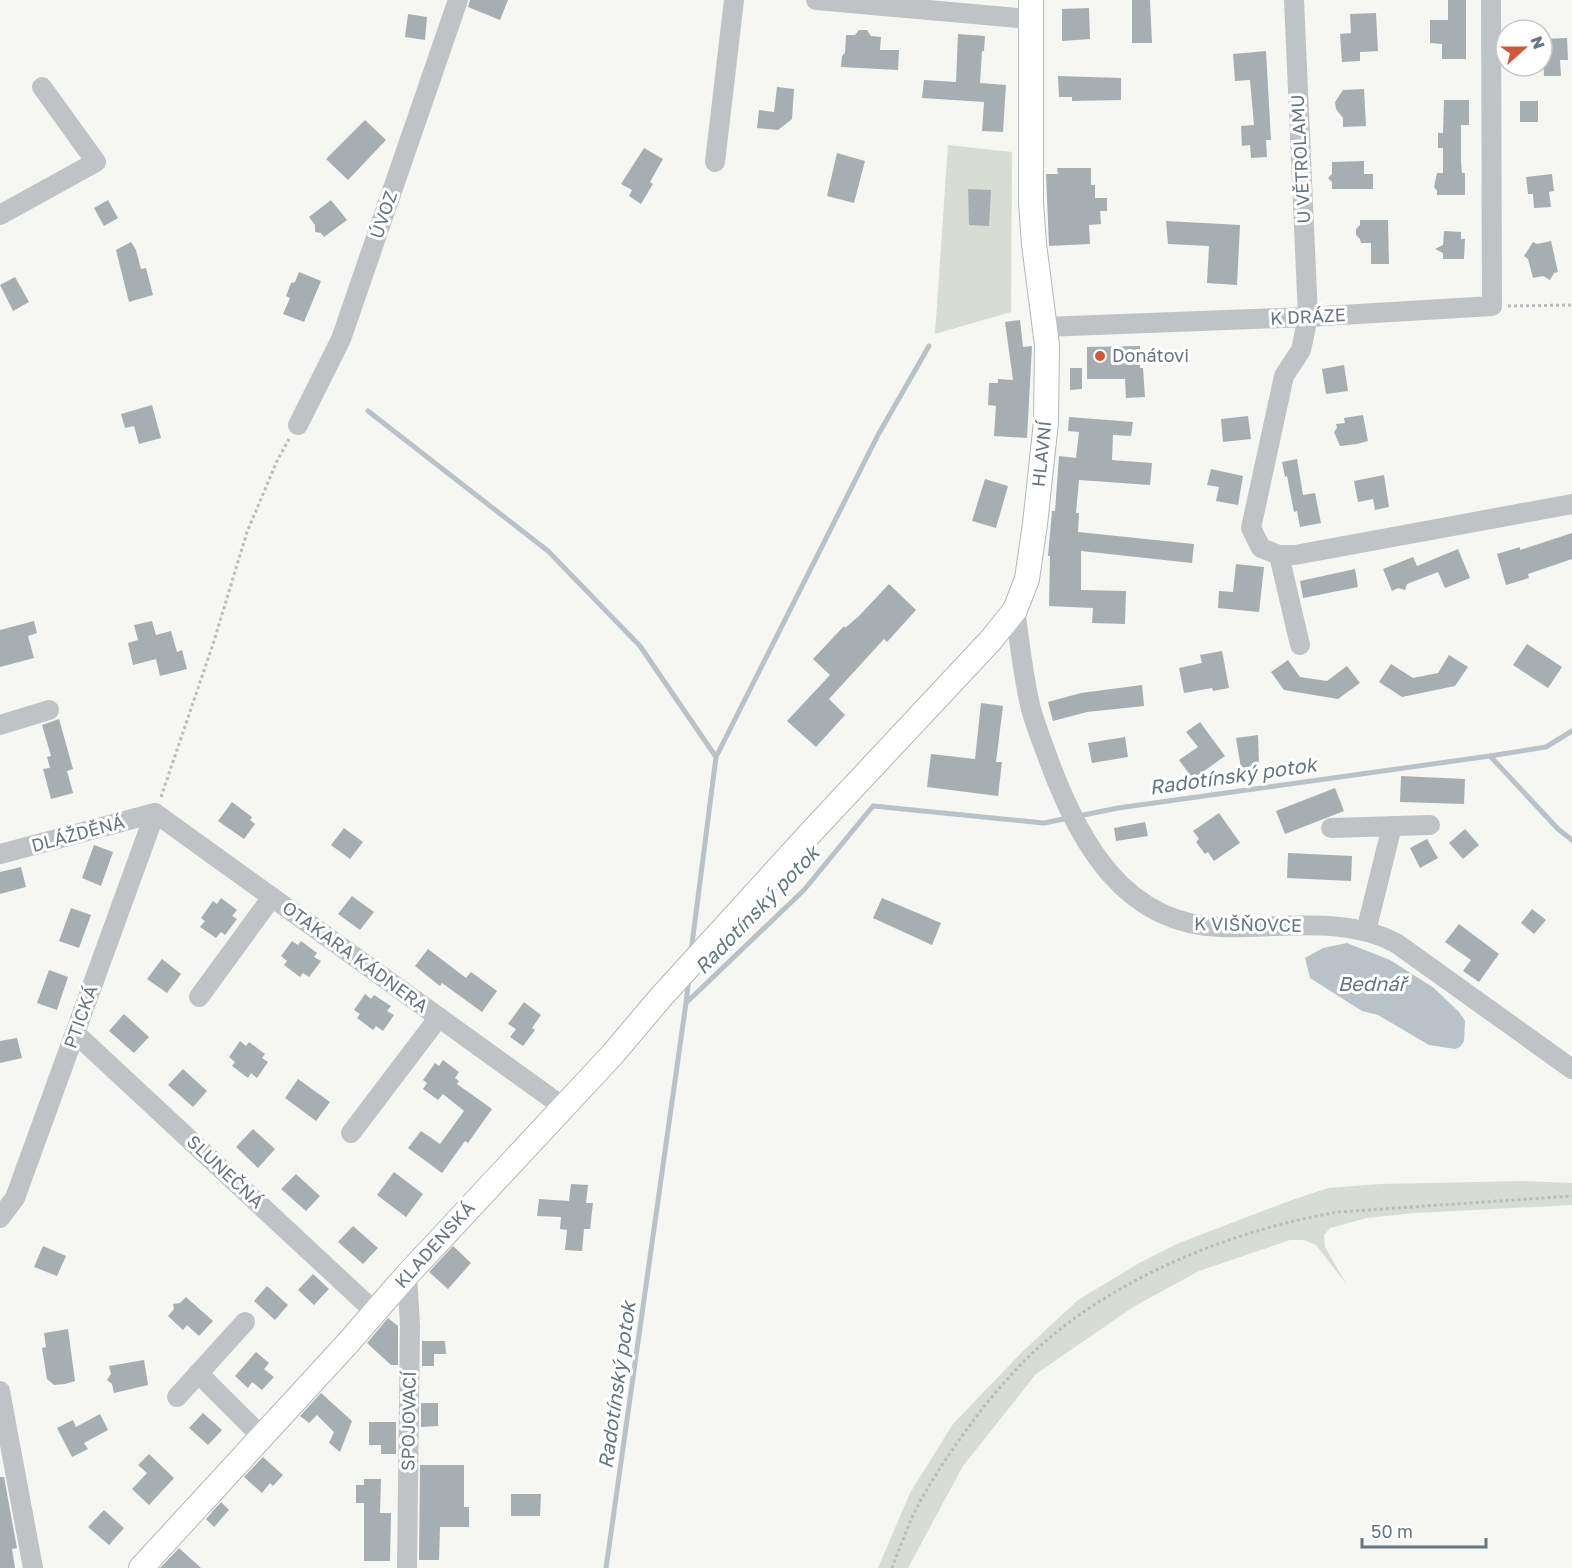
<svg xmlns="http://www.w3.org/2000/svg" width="1572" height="1568" viewBox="0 0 1572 1568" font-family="'Golos Text',sans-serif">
	<rect width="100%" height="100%" fill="#f6f6f3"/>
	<path fill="#d7dcd4" d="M948,145L1012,152L1011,312L935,334Z
		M1523,1181L1572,1183V1205L1415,1213L1367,1218L1330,1228L1324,1235L1325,1247L1347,1285L1316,1245L1304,1240H1290L1199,1271L1133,1307L1036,1374L963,1466L908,1568H878L910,1493L953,1424L1022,1352L1078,1300L1141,1262L1179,1243L1292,1200L1328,1188L1381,1184Z"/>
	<path fill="#b9c2c6" d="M1347,943L1390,960L1434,988L1459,1012L1465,1021L1464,1041L1460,1047L1455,1049L1429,1045L1378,1015L1362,1011L1310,978L1305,958L1323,948Z"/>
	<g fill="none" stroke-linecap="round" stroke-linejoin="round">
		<path stroke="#b9c2c6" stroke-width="5" d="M368,411L548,551L640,646L716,757L691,952
			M1490,756L1558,829L1572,840
			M716,757L878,435L929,346
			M686,1002L689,979
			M606,1568L686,1003L804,890L873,806L1044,823L1118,808L1490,756L1546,747L1572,731"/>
	</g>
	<path fill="#a7aeb2" d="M470,0H508L500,20L468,7Z
		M1132,0H1150L1152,43H1132Z
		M1448,0H1466V59H1442V44L1430,43V20H1448Z
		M1089,8L1090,39L1062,41V9Z
		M1376,13L1378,51L1360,52V61L1342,62L1340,34L1351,33L1350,14Z
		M408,14L427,17L425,40L405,37Z
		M859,30H867L871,36L881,37L880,50H899L898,70L841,67L842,56L845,53L846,35H855Z
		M958,34L985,36L984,51H982L980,83L1006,85L1003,132L982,131L984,102L922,98L924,80L956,82Z
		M1567,38L1568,60H1560L1561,76H1544L1542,39Z
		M1266,51L1271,140H1266L1267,157L1251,158L1250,145L1242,146L1241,126L1254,125L1250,80L1235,81L1233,54Z
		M1058,76L1121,78V100L1072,101V97H1059Z
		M777,87L794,89L792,119L778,130L757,128L759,110L774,112Z
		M1364,89L1366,126L1343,127V118L1336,109L1335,102L1343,90Z
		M1444,100H1469V125H1461V161L1462,173H1465V195H1437V191L1434,187L1437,173H1443V148H1438V133H1443Z
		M1520,101H1538V122H1520Z
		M365,120L386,140L348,180L326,159Z
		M644,148L663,159L650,182L653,184L641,204L629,196L632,190L621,184Z
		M837,153L865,161L854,203L827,196Z
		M1364,161V174H1373V189H1332V182L1328,178L1332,174V162Z
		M1057,168H1091V185H1095V198H1107V211H1100L1101,224L1089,225L1090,244L1049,246L1046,174H1058Z
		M1552,174L1554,191L1549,192L1551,207L1534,208L1533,194H1528L1526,177Z
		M968,189L991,190L989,226L969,225Z
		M108,200L118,218L104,226L94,208Z
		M331,200L347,220L324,237L321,233L315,232V225L309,217Z
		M1360,220H1388L1389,264H1371V243H1361L1360,239L1356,235V229L1360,225Z
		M1166,221L1240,225L1237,285L1207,283L1209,246L1168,244Z
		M1444,231L1461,232V239H1465L1464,259H1443V253L1435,249L1443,245Z
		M1551,241L1558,272L1554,273L1550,280L1543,276L1533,278L1528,259L1524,256L1533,242L1537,244Z
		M131,242L136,250L141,269L146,268L153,295L129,302L116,250Z
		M299,272L321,281L304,322L283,314L290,298L286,296L291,283L295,282Z
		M15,277L29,302L13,311L0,285Z
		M1020,320L1023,347L1032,346L1027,438L994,436L996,406L988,405L989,383H998V379L1013,380L1005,322Z
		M1140,346V368H1143L1145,397L1126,398L1125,379H1087V347Z
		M1344,365L1348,391L1326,394L1322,369Z
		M1070,368H1082V389L1070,390Z
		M152,405L161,438L139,444L134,426L125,428L121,414Z
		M1363,415L1368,441L1357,444L1340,446L1334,432L1337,428L1336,424L1345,423L1344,418Z
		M1248,416L1251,439L1223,442L1221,419Z
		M1069,417L1133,422L1131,436L1113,435L1112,460L1152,463L1150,485L1079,480L1076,513H1079L1078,532L1194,544L1192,563L1081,551V590L1126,591L1125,624L1092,623L1093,608L1049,606L1050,556H1048L1052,511H1055L1059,456L1076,458L1079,432L1068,431Z
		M1297,459L1303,495L1315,493L1321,523L1300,527L1297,511L1294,512L1287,476L1285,477L1282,462Z
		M1211,469L1243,476L1238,505L1216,501L1219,487L1207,485Z
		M1384,475L1389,507L1375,510L1373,499L1358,502L1354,481Z
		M985,479L1008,486L996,528L972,521Z
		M1572,533V559L1528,574L1529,578L1506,585L1497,554L1520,547V550Z
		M1458,549L1470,578L1445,588L1438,572L1407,584L1405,590L1398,588L1392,591L1383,569L1413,557L1417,566Z
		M1236,564L1264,567L1259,612L1218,608L1219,591L1233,592Z
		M1355,569L1358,587L1303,598L1300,581Z
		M889,584L916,610L887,642L884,639L829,699L845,715L816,747L787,721L830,675L813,659L844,626L845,628L859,616Z
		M34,621L37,633L28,636L34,658L0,667V630Z
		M152,621L156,635L171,631L177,652L182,650L187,669L160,676L156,659L133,665L128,643L138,640L134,625Z
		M1527,644L1562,667L1548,688L1513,665Z
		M1222,651L1229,688L1213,691L1212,688L1184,693L1179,668L1202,663L1200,655Z
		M1449,655L1468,667L1455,686L1402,697L1379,682L1391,664L1413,678L1438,673Z
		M1288,660L1300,677L1327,681L1347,666L1360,683L1338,699L1284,690L1271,672Z
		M1142,685L1144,706L1087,712L1053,721L1048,702L1081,693Z
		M981,703L1003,706L996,762H1002L998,796L927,787L931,754L975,759Z
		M59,719L73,769L67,771L73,793L51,799L43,769L50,768L47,757L51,756L42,725Z
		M1200,722L1225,756L1193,779L1179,760L1198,747L1186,732Z
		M1258,735L1259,765L1241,768L1236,738Z
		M1125,737L1128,757L1092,763L1088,743Z
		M1401,776L1465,779L1464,804L1400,802Z
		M1335,788L1344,811L1285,834L1276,811Z
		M232,802L252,817L250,820L255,824L244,839L218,821Z
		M1219,813L1240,843L1214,861L1208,852L1205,854L1196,842L1199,839L1193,831Z
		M1145,822L1148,836L1116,841L1114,828Z
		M344,828L363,842L350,859L331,845Z
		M1465,829L1479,845L1463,859L1449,843Z
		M1427,839L1438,858L1420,868L1410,848Z
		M94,845L113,852L101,886L82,878Z
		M1288,853L1352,856L1351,881L1287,878Z
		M21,867L26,887L0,894V872Z
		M352,896L374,912L360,930L338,914Z
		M221,898L237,910L232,916L237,919L225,935L221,932L216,938L200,927L205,921L201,918L213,901L217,904Z
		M882,898L941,923L932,945L873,918Z
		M71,908L91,915L79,948L59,941Z
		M1532,909L1546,920L1534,934L1521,923Z
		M1459,924L1499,954L1479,982L1463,971L1471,960L1445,942Z
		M292,941L298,945L301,941L317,953L314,957L321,961L309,977L303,973L300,977L284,965L287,961L281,956Z
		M428,949L466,978L471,972L497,991L482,1012L442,983L440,986L415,966Z
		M162,959L181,974L167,993L147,979Z
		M49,970L68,977L57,1010L37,1003Z
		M365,994L371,999L374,995L391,1006L387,1011L394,1015L383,1031L376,1026L373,1030L357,1018L360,1014L354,1010Z
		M524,1002L541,1015L532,1028L535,1030L523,1046L510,1037L516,1029L508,1024Z
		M124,1014L149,1037L134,1053L109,1031Z
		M17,1038L22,1058L0,1063V1041Z
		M240,1041L246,1046L249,1042L265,1054L262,1058L268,1062L257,1078L251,1073L248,1078L232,1066L235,1062L229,1057Z
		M443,1060L459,1072L455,1078L459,1081L457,1084L492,1109L468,1143L465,1141L442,1173L408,1148L421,1131L440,1144L464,1111L443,1094L438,1100L423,1089L427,1083L423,1080L435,1063L439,1066Z
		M183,1069L207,1091L193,1107L168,1085Z
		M298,1079L330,1102L316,1121L285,1098Z
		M253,1129L275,1149L258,1168L236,1147Z
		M394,1172L423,1194L406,1217L377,1195Z
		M296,1174L320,1196L306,1211L281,1189Z
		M571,1184L588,1185L586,1203H593L590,1229H584L582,1251L565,1250L567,1230L560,1229L561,1217L537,1216L539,1199L569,1201Z
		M353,1226L378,1248L363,1264L338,1242Z
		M43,1246L66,1256L57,1276L34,1267Z
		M453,1246L471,1263L448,1289L429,1272Z
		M313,1274L329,1289L314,1305L298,1290Z
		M267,1286L288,1305L275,1320L254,1301Z
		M186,1297L213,1321L199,1336L187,1325L183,1330L168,1316L174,1309L173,1304L180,1303Z
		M388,1318L398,1326V1365H391L367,1343Z
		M68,1329L75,1381L65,1384L54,1385L47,1379L42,1348L46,1347L44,1333Z
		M422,1341H445L446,1354H434V1366H422Z
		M256,1352L269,1363L264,1369L274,1377L262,1390L252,1382L248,1388L235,1376Z
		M144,1360L148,1385L114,1393L112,1384L107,1380L111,1374L109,1366Z
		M321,1393L352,1421L340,1452L329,1443L334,1432L317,1415L309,1423L300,1416Z
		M421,1403H438V1426L421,1427Z
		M203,1413L222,1430L208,1445L189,1428Z
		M100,1414L108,1430L84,1443L88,1449L72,1457L57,1428L73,1420L76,1427Z
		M369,1422H396V1454H381V1445H369Z
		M149,1454L174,1478L149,1505L132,1489L147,1473L138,1465Z
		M263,1457L283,1475L273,1486L270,1483L262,1493L244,1477Z
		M420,1465H464V1507H469V1527H440L439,1560H419Z
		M0,1477H4L17,1548L12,1549L15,1568H0Z
		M364,1479H381L380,1513H391L390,1561H364V1503H356V1485H364Z
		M511,1494H541L540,1516H511Z
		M221,1502L229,1510L214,1527L206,1519Z
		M104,1510L124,1528L109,1545L88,1527Z
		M179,1548L201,1568H160Z"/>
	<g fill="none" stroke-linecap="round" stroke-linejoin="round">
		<g stroke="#b3b7ba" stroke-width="26">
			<path id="major" d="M141,1568L347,1344L407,1275L612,1055L661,997L815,828L991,640L1015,610L1027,579L1035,524L1046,422L1047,345L1034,244L1031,203V0"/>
		</g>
		<path stroke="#b9bcbe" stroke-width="3" stroke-dasharray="3 3" stroke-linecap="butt" d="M1508,306L1572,305
			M161,797L214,641L247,532L277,461L289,439
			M892,1568C899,1550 906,1531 914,1513C926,1489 941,1466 957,1443C981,1409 1008,1375 1039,1347C1119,1275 1234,1230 1338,1212L1572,1196"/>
		<path stroke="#bfc3c6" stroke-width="20" d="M816,0L1030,19
			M1294,0L1308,317L1301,350L1284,376L1251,528L1261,548L1279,555H1295L1572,504
			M715,162L734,0
			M0,215L96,162L42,87
			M1044,327L1308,317L1492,306L1491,0
			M298,425L341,339L458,0
			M1279,555L1300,645
			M1015,610C1020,643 1023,677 1031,709C1036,727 1043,744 1049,761C1079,842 1124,924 1220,927C1278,929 1343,915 1396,943L1572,1069
			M0,725L49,710
			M155,813L562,1106
			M1331,828L1430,825
			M0,854L155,813
			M1366,931L1392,826
			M199,997L272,897
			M75,1033L375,1312
			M351,1133L439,1017
			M0,1218L15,1198L155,813
			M198,1373L262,1437
			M0,1391L33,1568
			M177,1397L245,1322
			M407,1568L410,1325L407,1275"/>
		<use href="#major" stroke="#fff" stroke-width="24"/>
	</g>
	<circle fill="#d05738" stroke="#fff" stroke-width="2" cx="1100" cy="356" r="6"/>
	<g text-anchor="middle" stroke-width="6" stroke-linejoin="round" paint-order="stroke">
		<g font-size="18" fill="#687680" stroke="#fff">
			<text transform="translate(1301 159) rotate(-93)" y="6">U VĚTROLAMU</text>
			<text transform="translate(384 215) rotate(-71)" y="6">ÚVOZ</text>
			<text transform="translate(1308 317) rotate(-3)" y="6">K DRÁZE</text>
			<text transform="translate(1042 454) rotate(-84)" y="6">HLAVNÍ</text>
			<text transform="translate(78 834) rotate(-15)" y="6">DLÁŽDĚNÁ</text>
			<text transform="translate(1248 925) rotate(1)" y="6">K VIŠŇOVCE</text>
			<text transform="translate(355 957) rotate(36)" y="6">OTAKARA KÁDNERA</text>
			<text transform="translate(81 1017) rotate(-70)" y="6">PTICKÁ</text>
			<text transform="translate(225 1172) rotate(43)" y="6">SLUNEČNÁ</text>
			<text transform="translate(435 1245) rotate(-48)" y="6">KLADENSKÁ</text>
			<text transform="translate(409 1421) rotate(-89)" y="6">SPOJOVACÍ</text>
		</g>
		<g font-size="18" fill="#687680" stroke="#fff" text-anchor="start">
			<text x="1112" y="362">Donátovi</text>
		</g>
		<g font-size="20" font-style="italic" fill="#63777d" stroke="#fff">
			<text transform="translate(1233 776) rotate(-8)" y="7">Radotínský potok</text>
			<text transform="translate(757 910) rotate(-46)" y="7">Radotínský potok</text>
			<text x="1372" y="991">Bednář</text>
			<text transform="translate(617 1385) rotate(-82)" y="7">Radotínský potok</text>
		</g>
	</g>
	<g transform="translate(1524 48) rotate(69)"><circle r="28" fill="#ffffff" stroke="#c3c8cc" stroke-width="1.5"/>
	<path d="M0-4.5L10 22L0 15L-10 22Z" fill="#d05738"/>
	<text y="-9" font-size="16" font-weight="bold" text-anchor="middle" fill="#687680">N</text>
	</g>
	<path d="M1362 1538v9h124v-9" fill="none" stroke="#687680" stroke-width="3"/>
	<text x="1371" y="1538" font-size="18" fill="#687680" stroke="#ffffff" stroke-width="4.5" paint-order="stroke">50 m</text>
</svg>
